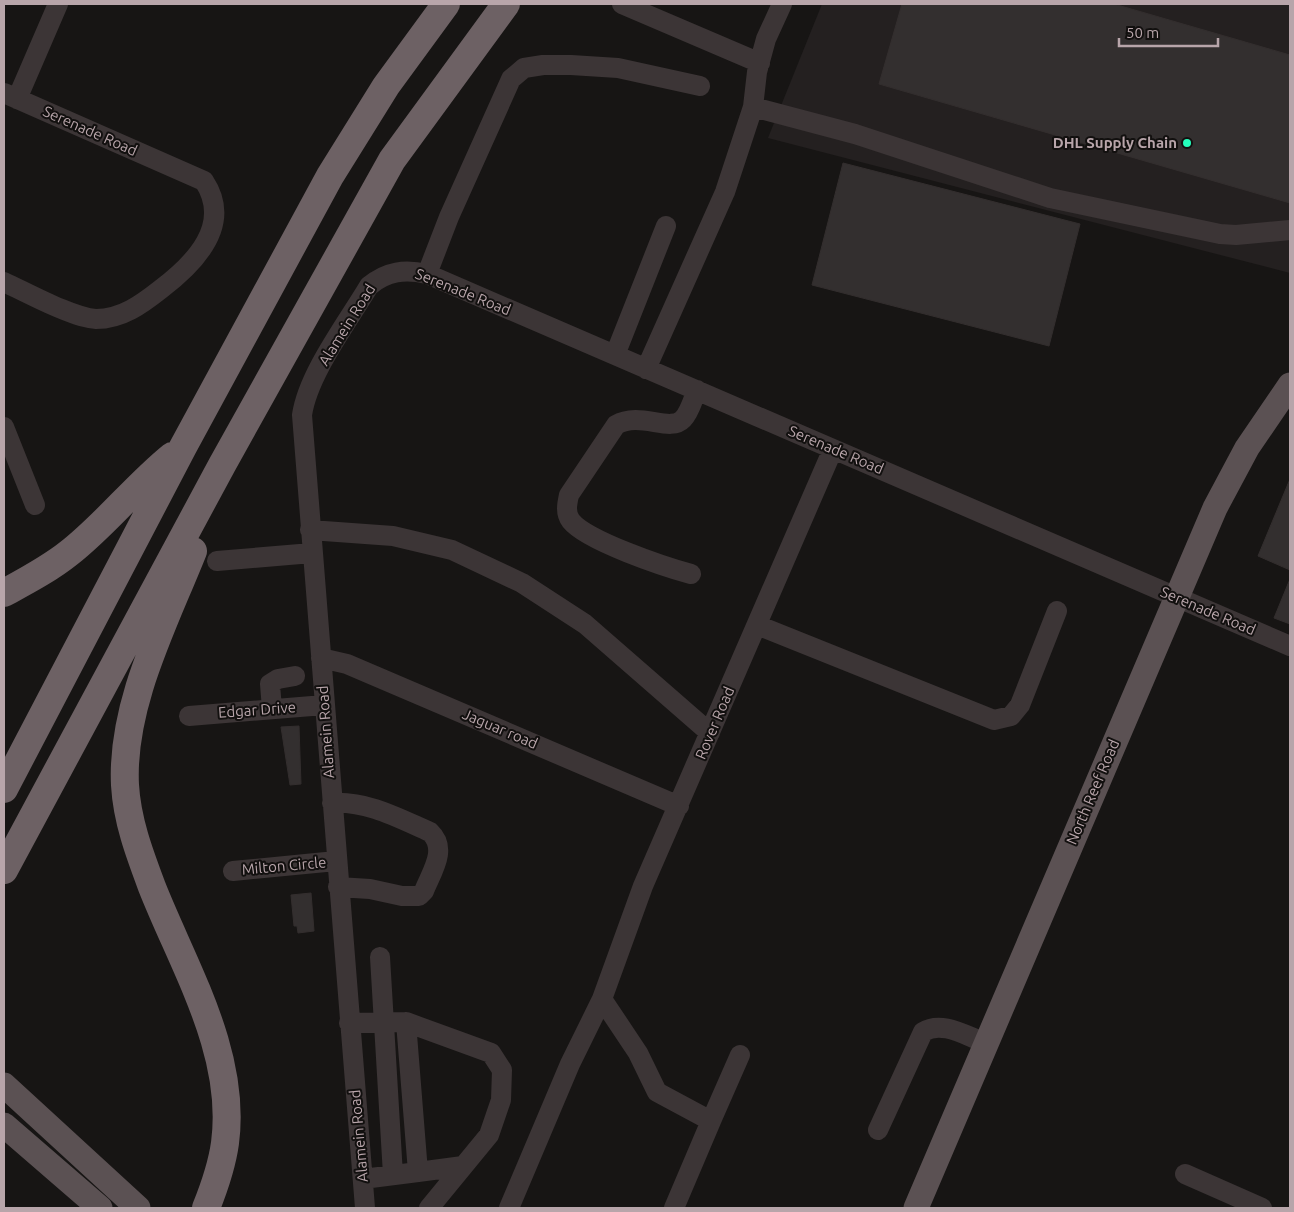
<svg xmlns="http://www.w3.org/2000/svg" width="1294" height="1212" viewBox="0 0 1294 1212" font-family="Ubuntu,sans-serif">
	<rect width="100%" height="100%" fill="#171514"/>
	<path fill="#242020" d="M822,4H1290V273L768,138Z"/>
	<path fill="#332f2f" stroke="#332e2e" d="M902,4H1114L1290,55V203L879,84Z
		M843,163L1080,224L1049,346L812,285Z
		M1290,479V570L1258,556Z
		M1290,579V624L1274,618Z
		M299,726L301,784L290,785L281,727Z
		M311,893L314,931L298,933L297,926H294L291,895Z"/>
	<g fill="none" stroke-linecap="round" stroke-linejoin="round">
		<path stroke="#3c3536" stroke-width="20" d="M622,4L760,63
			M4,93L204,181C233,225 194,264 161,289C142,304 122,319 96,319C73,318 26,292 4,282
			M17,99L58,4
			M753,107L855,134L1050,198L1220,234L1236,235L1290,230
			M427,274L449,217L511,79L524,68L543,65H571L618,68L700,86
			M615,355L666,226
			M646,369L725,192L753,107L757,72L766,39L782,4
			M4,427L35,505
			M310,530L393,536L452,550L522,583L585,624L710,733
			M217,561L312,553
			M691,574C665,567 587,541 571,521C565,513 567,504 569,495L616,425C640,411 670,433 683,419C690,412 693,399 697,390
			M757,625L994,720L1011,716L1020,705L1057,611
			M321,658L347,664L679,806
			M272,709L270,684L278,679L295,676
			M189,716L324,705
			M332,803C368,801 398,818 430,832C448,849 432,871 424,891L419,896H402L370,889L338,887
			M233,871L336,861
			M380,957L393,1175
			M602,999L638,1053L657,1092L711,1121L740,1055
			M349,1023L406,1022L491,1053L502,1070L501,1100L489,1135L429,1208
			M878,1130L923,1032C942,1020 966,1036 986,1043
			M418,1172L463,1166
			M1185,1174L1262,1208
			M363,1179L418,1172L406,1022
			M365,1208L302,415C308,374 347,323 369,286C387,271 405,269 427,274L1290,646
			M509,1208L570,1064L602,999L643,886L833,449
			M674,1208L711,1121"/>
		<path stroke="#5b5153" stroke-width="25" d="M4,1085L138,1208
			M4,1125L100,1208
			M916,1208L1215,508L1247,448L1290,385"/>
		<path stroke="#6d6164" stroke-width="28" d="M193,551C164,624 121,705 125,785C127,821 140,855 152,887C184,968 237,1053 225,1143C222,1165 214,1188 206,1208
			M4,593C26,581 49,569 69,553C106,524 135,486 172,456
			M4,789L183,447L330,176L386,86L446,4
			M4,870L222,465L392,160L506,4"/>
	</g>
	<circle fill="#24ffbc" stroke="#12100f" stroke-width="2" cx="1187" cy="143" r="5"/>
	<g text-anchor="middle" stroke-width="4" stroke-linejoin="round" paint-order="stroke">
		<g font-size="15" fill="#b8a5aa" stroke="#12100f">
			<text transform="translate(90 131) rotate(24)" y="5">Serenade Road</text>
			<text transform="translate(463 292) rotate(22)" y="5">Serenade Road</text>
			<text transform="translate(347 325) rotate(-58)" y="5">Alamein Road</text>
			<text transform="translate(836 450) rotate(23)" y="5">Serenade Road</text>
			<text transform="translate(1208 611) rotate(23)" y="5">Serenade Road</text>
			<text transform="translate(257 710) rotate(-4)" y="5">Edgar Drive</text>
			<text transform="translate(715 723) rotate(-67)" y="5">Rover Road</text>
			<text transform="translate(500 729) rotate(23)" y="5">Jaguar road</text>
			<text transform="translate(326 732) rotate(-94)" y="5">Alamein Road</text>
			<text transform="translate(1093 792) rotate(-67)" y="5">North Reef Road</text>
			<text transform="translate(284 866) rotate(-5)" y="5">Milton Circle</text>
			<text transform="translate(359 1136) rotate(-95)" y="5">Alamein Road</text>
		</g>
		<g font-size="15" font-weight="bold" fill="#b8a5aa" stroke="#12100f" text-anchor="end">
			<text x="1177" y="148">DHL Supply Chain</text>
		</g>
	</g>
	<rect width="1294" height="1212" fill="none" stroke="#b8a5aa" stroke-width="10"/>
	<path d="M1119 38v8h99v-8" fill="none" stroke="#b8a5aa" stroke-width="2.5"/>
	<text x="1126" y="38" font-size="15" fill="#b8a5aa" stroke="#12100f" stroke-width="4" paint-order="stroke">50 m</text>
</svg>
